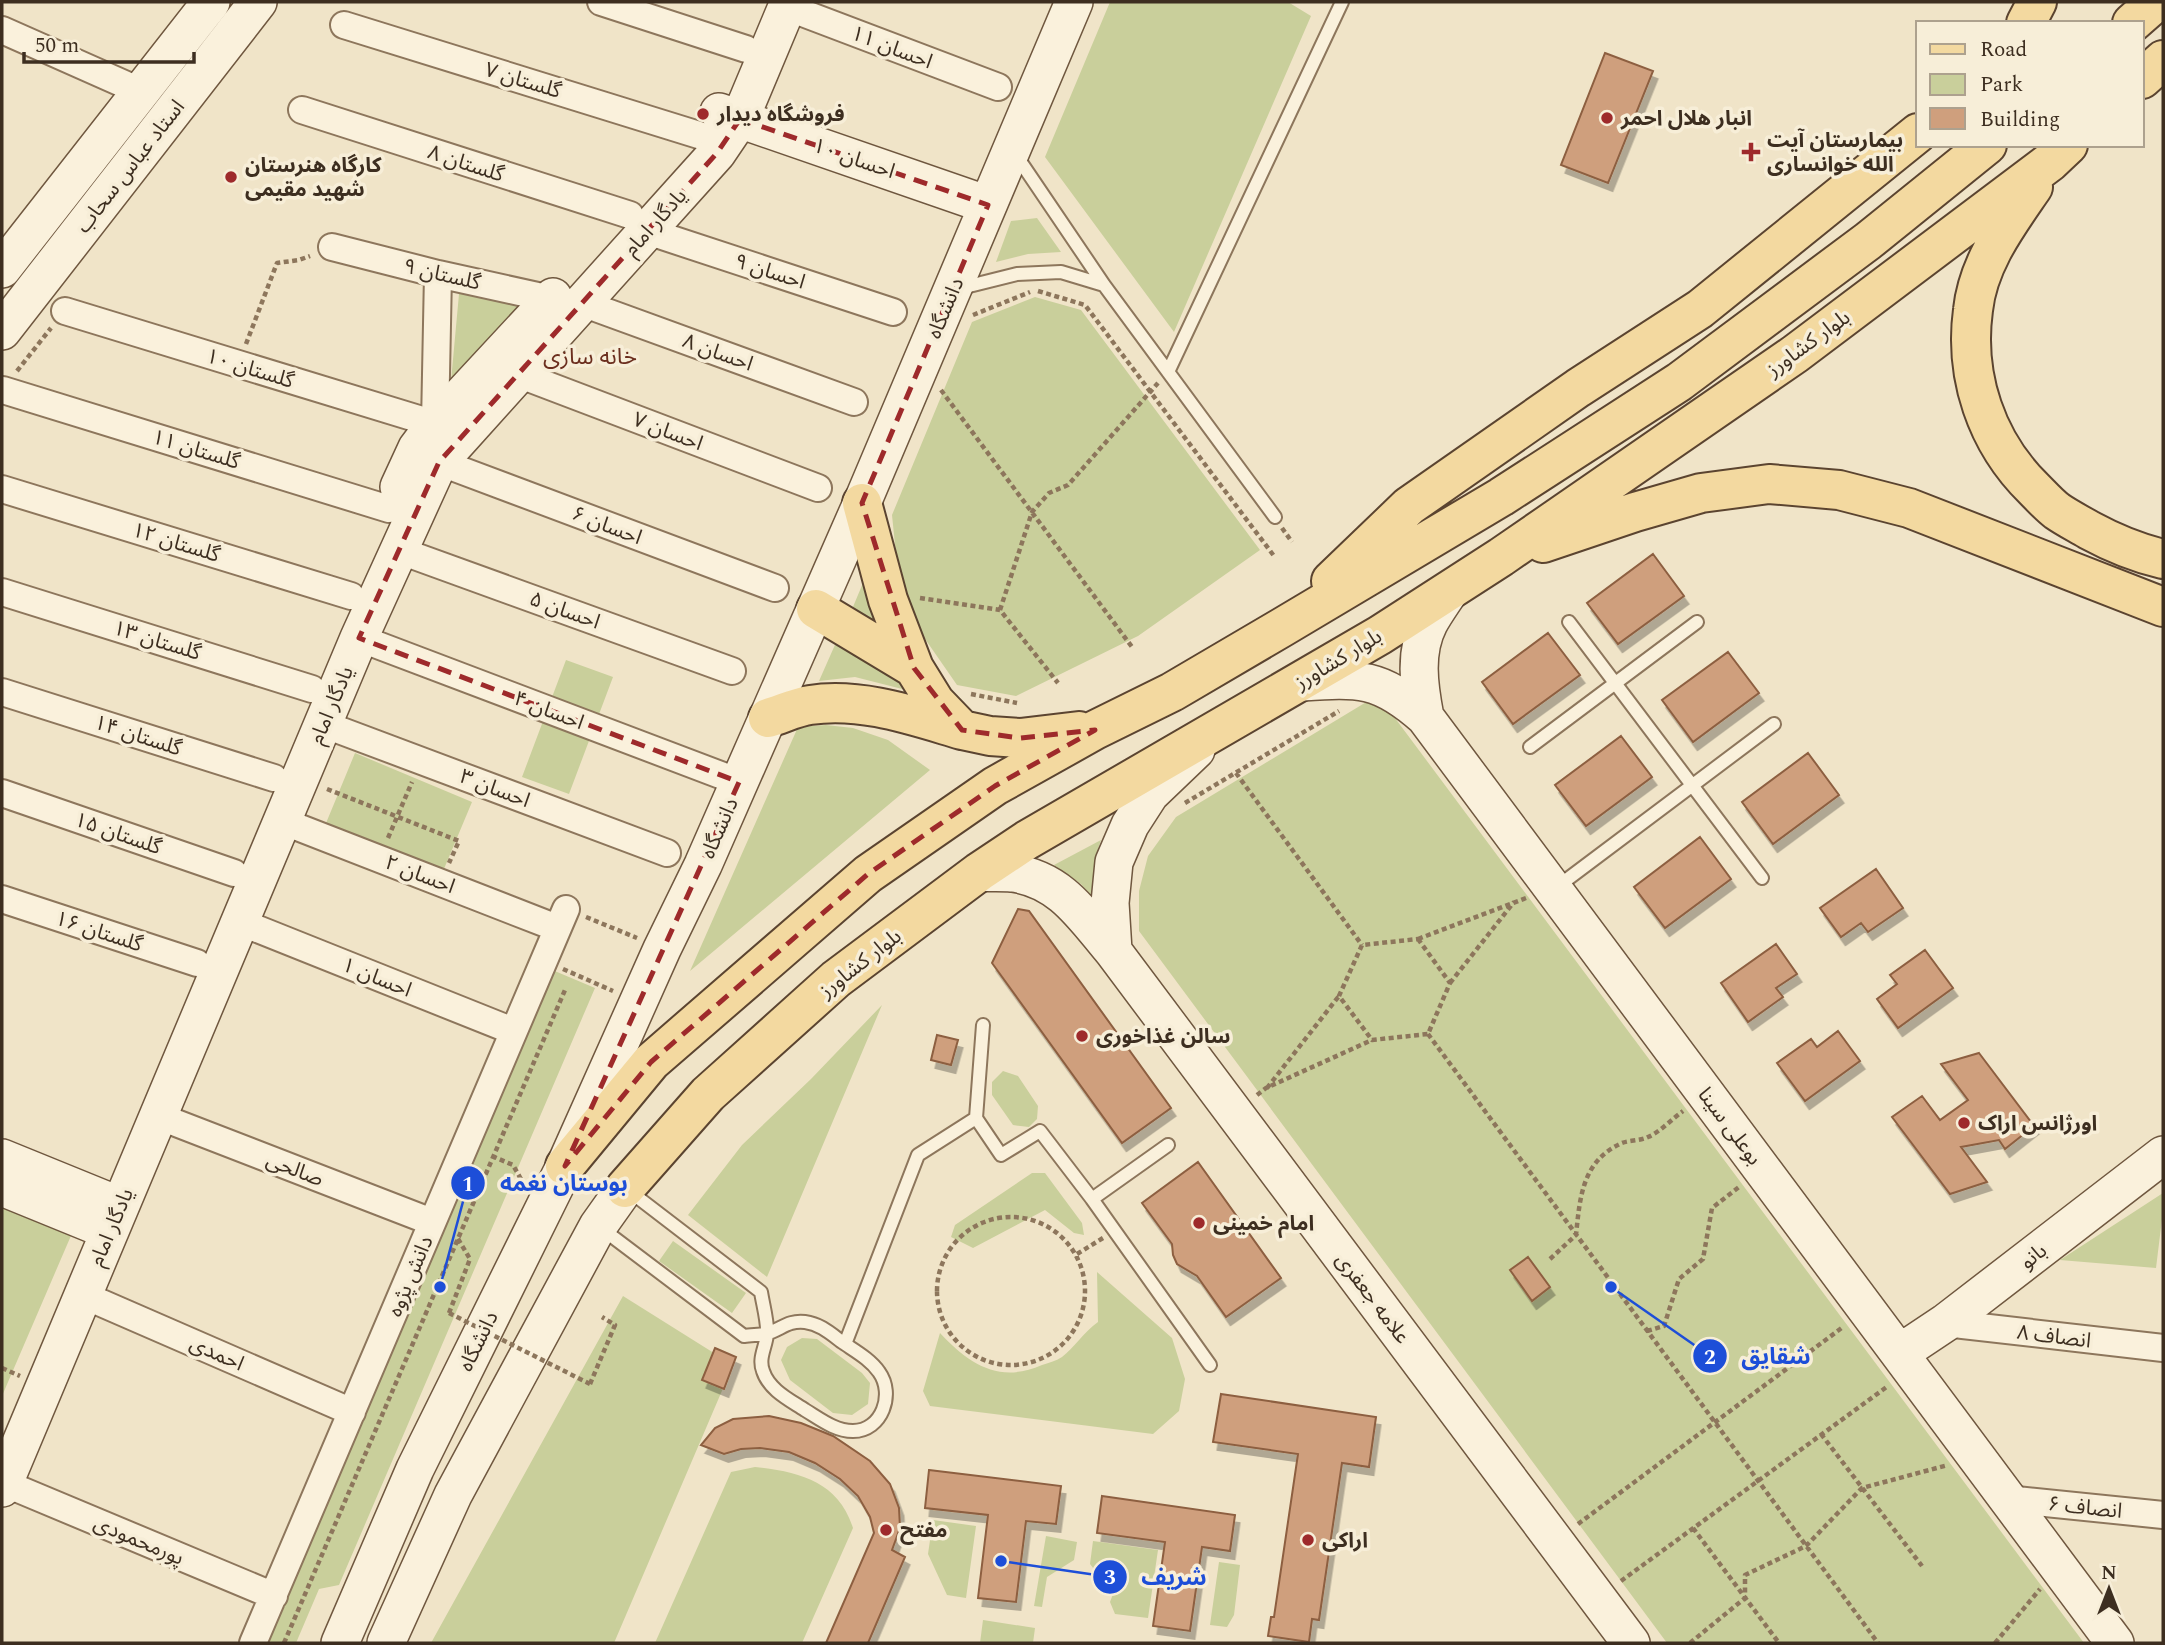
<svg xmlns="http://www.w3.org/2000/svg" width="2165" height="1645" viewBox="0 0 2165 1645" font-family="Spectral,'Noto Sans Arabic',serif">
	<defs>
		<filter id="shadow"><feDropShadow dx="4.5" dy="8" stdDeviation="0" flood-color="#0004"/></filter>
	</defs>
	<rect width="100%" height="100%" fill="#f0e4c8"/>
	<path fill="#c9cf9b" d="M1110,2H1288L1311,16L1174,332L1045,157Z
		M1037,218L1061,252L1028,254L996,262L1011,221Z
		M469,291L531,305L450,392L459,294Z
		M1035,297L1081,310L1260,550L1138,636L1016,696L957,685L914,623L898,574L892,515L972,322Z
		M868,571L883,628L850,614Z
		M838,638L885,658L914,692L855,677L819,681Z
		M566,660L613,677L569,794L522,777Z
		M1368,701L1386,706L2084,1643H1667L1139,931V891L1148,856L1176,817Z
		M826,725L853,728L888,740L930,770L690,971L798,727Z
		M355,753L472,802L441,876L324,828Z
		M1101,840L1095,858L1092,897L1081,884L1054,865Z
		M550,969L595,988L339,1585L319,1589L296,1643H261Z
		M882,1005L767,1277L688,1215L742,1145L811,1079Z
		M1003,1071L1018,1076L1038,1106L1037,1119L1029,1127L1013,1125L992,1095V1082Z
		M1032,1173H1045L1082,1223L1084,1235L1074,1233L1045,1210L973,1248L951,1237L955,1225Z
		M2163,1193V1211L2156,1268L2060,1260Z
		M2,1200L73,1231L2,1396Z
		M673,1241L746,1293L732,1313L659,1261Z
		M1097,1272L1172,1338L1185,1379L1179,1411L1153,1434L930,1406L923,1391L940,1333C969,1364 999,1384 1042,1365C1048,1363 1056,1361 1062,1357C1073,1349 1084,1332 1098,1322Z
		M623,1296L733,1365L614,1643H431Z
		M802,1338L817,1339L862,1373L870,1383L868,1404L852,1415L833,1413L790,1380L781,1360L787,1347Z
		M755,1467C799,1472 838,1481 853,1528L802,1643H655L731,1472Z
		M933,1520L976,1526L966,1598L947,1595L928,1554Z
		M1046,1536L1077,1542L1074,1560L1047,1577L1042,1607L1034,1606Z
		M1093,1541L1158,1550L1148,1618L1115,1614L1110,1602L1113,1594L1090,1564Z
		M1219,1562L1240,1565L1234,1615L1227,1627L1210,1625Z
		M983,1620L1035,1628L1033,1643H980Z"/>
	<path fill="#cf9f7d" stroke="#8d5f41" stroke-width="2" filter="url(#shadow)" d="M1605,53L1653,71L1608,183L1561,165Z
		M1653,554L1684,596L1618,644L1587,603Z
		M1548,633L1580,675L1513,724L1482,682Z
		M1728,652L1759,693L1693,742L1662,700Z
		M1621,736L1652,777L1586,826L1555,785Z
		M1808,753L1839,795L1773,844L1742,802Z
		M1700,837L1731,879L1665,928L1634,887Z
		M1876,869L1903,908L1868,932L1861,923L1841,937L1820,908Z
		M1018,909L1029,911L1171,1108L1122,1143L992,963Z
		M1776,944L1797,974L1776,988L1783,997L1748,1022L1721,983Z
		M1925,950L1953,988L1898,1028L1877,999L1897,984L1890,975Z
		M1838,1031L1860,1061L1805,1101L1777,1063L1811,1039L1817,1047Z
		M937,1035L958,1040L951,1065L931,1060Z
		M1979,1053L2034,1126L2005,1149L1999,1140L1961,1147L1987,1182L1950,1194L1892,1117L1922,1096L1940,1120L1968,1100L1941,1064Z
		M1198,1162L1281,1278L1226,1317L1197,1276L1177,1264L1173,1255L1172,1244L1142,1203Z
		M1528,1257L1550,1287L1532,1301L1510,1270Z
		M715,1348L736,1357L724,1389L702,1380Z
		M1221,1394L1376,1417L1369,1467L1342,1463L1319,1620L1312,1619L1309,1642L1268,1636L1271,1617H1274L1298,1454L1213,1442Z
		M769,1416L801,1423L833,1436L870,1461L890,1484L899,1508L900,1528L892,1550L905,1557L868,1643H826L874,1533L870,1517L858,1496L840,1479L815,1463L789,1452L760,1448L741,1449L724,1454L701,1445L715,1428L733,1419Z
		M929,1470L1061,1486L1056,1524L1026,1521L1016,1602L978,1598L988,1515L925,1508Z
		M1102,1496L1235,1515L1230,1551L1202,1547L1190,1631L1153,1626L1165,1542L1097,1533Z"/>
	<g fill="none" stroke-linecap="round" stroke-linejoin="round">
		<g stroke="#8d765c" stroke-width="16">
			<path id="lane" d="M1016,155L1104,285L1275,517
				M961,288L1017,274L1061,272L1104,285
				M1168,372L1342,2
				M1569,622L1762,878
				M1530,747L1697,622
				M1557,887L1774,724
				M983,1025L976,1118L1001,1155L1040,1131L1092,1199L1210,1365
				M1092,1199L1168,1145
				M601,1228L744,1336C751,1335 759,1335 765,1334C781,1330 787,1320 805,1322C820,1324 830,1333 842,1342C855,1351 870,1359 879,1372C895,1394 882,1431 853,1431C835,1431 820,1419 805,1410C790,1400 769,1390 763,1371C758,1358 766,1347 767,1334C768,1322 763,1305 761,1292L628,1190
				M845,1344L918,1155L976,1118"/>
		</g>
		<g stroke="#8d765c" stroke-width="30">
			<path id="street" d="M601,2L746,49
				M787,7L998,87
				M344,25L702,136
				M2,30L142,92
				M302,110L630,215
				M647,231L893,312
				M332,247L438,274L551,299
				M582,303L854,402
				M65,311L435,424L438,274
				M518,374L818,488
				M3,390L389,509
				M439,462L775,588
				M2,489L351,596
				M398,550L732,671
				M2,592L312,689
				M359,638L739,782
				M2,692L274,778
				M323,724L667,853
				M2,793L234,873
				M282,821L557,928
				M2,899L197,963
				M240,922L513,1031
				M158,1116L432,1222
				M83,1295L352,1412
				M1945,1323L2163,1348
				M4,1483L274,1596
				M2007,1499L2163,1515
				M253,1643L566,909"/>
		</g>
		<g stroke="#6f573f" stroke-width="40">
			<path id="secondary" d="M719,112L988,205
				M2,269L211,2
				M2,331L258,2
				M399,487L417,448L435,424L553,297
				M1302,682C1359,678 1380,677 1425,717L2115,1643
				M1425,717C1419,686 1414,652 1429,623C1435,612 1443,601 1450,590
				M979,872C990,873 1002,872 1012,873C1061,879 1084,917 1113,951L1631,1643
				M1113,951L1110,903L1114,862L1130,825L1150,794L1196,750
				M2,1158L120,1206
				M2,1187L110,1231
				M1900,1353L1945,1323L2163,1155
				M2,1488L359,638L439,462L717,153L740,119L789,2
				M340,1643L415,1469L565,1166L662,949L703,865L862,503L1074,2
				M386,1643L453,1495L598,1226L625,1188"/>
		</g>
		<g stroke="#5b4430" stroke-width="42">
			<path id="primary" d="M2026,23L2037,2
				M2132,23L2156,2
				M2142,79L2163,60
				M2033,187C2007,225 1978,263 1973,310C1964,376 1986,442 2034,489C2041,496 2049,505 2057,511C2067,518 2079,524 2089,530C2113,543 2137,553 2163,559
				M862,503L888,600L914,668L935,702L962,730L990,736L1020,738L1079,731
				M1543,543L1635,512L1701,493L1769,484L1839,490L1909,508L2163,607
				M1331,581L1409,506L1578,388L1700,309L1918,133
				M816,609L914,668
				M768,718C782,714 796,707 810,705C861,697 914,716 962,730
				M565,1166L651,1062L868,874L995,786L1095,730L1172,692L1281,628L1501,497L1679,382L1868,241L1987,145
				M625,1188L708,1094L836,979L979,872L1027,840L1380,635L1501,557L1795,354L2050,162L2068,145"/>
		</g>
		<path stroke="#8d765c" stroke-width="4.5" stroke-dasharray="5 3.5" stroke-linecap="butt" d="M1038,291L1085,305L1274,556
			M973,315L1030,292
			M246,344L277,263L299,260L310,256
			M17,371L51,328
			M941,390L1132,647
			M1282,528L1292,542
			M920,598L1000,610L1058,683
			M1000,610L1032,512L1049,493L1068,485L1158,383
			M971,694L1017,703
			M1236,773L1362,945
			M327,789L459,841L449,863
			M1185,803L1339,711
			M388,838L412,782
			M586,917L637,938
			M1418,939L1450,983L1428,1034L1372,1040L1339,996L1362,945Z
			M1418,939L1526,898
			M563,969L613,991
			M1450,983L1514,902
			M1428,1034L1878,1643
			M1267,1088L1339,996
			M1257,1095L1266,1088L1372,1040
			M492,1156L513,1165L522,1181
			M937 1291a74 74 0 1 1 148 0a74 74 0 1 1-148 0Z
			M1077,1254L1103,1238
			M1550,1259L1576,1235C1580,1197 1582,1161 1622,1143C1630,1140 1640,1141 1648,1137C1660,1132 1672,1119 1683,1111
			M449,1313L470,1259L457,1237
			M1647,1331L1664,1326L1679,1279L1703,1259L1712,1208L1739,1187
			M2,1368L20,1376
			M590,1384L615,1325L602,1317
			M1821,1434L1922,1566
			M1578,1524L1843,1327
			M1693,1528L1779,1643
			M1621,1581L1888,1386
			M284,1643L565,990
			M1690,1643L1745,1598V1575L1806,1546L1862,1488L1948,1465
			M1995,1643L2040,1589"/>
		<use href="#lane" stroke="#faf1dc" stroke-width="12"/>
		<use href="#street" stroke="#faf1dc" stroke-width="26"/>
		<use href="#secondary" stroke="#faf1dc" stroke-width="37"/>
		<use href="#primary" stroke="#f3d9a0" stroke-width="38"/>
		<path stroke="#8d765c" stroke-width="4.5" stroke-dasharray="5 3.5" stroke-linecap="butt" d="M449,1313L590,1384"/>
	</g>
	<path fill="none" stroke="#9e2a2b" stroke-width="5" stroke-dasharray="14 9" stroke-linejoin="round" d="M740,119L988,205L862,503L914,668L962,730L1020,738L1095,730L995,786L868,874L651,1062L565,1166L739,782L359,638L439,462L717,153Z"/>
	<g fill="#9e2a2b" stroke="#f7eed8" stroke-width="2.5">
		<circle cx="703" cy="114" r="7"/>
		<circle cx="1607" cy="118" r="7"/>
		<path d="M1747.5 141.5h7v7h7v7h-7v7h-7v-7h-7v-7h7z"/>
		<circle cx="231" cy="177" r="7"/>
		<circle cx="1082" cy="1036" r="7"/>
		<circle cx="1964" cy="1123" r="7"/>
		<circle cx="1199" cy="1223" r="7"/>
		<circle cx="886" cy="1530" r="7"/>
		<circle cx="1308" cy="1540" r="7"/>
	</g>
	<g text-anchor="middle" stroke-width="7" stroke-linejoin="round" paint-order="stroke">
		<g font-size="21" fill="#3d2e20" stroke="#f7eed8">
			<text transform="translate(892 47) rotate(21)" y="7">احسان ۱۱</text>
			<text transform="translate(523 80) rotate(17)" y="7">گلستان ۷</text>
			<text transform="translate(854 158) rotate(19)" y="7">احسان ۱۰</text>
			<text transform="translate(466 163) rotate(18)" y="7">گلستان ۸</text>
			<text transform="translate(130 166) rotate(-52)" y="7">استاد عباس سحاب</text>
			<text transform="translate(655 222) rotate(-48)" y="7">یادگار امام</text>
			<text transform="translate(770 271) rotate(18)" y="7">احسان ۹</text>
			<text transform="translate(442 274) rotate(13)" y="7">گلستان ۹</text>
			<text transform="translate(945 308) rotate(-67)" y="7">دانشگاه</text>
			<text transform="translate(1808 343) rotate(-36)" y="7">بلوار کشاورز</text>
			<text transform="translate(718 352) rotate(20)" y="7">احسان ۸</text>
			<text transform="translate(250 368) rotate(17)" y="7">گلستان ۱۰</text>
			<text transform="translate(668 431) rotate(21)" y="7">احسان ۷</text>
			<text transform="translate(196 449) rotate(17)" y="7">گلستان ۱۱</text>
			<text transform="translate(607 525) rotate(21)" y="7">احسان ۶</text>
			<text transform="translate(176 542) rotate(17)" y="7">گلستان ۱۲</text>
			<text transform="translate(565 610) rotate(20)" y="7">احسان ۵</text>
			<text transform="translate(157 640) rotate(17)" y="7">گلستان ۱۳</text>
			<text transform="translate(1338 659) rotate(-31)" y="7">بلوار کشاورز</text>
			<text transform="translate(331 705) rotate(-67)" y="7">یادگار امام</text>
			<text transform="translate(549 710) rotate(21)" y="7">احسان ۴</text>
			<text transform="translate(138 735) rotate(18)" y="7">گلستان ۱۴</text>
			<text transform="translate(495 788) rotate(21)" y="7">احسان ۳</text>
			<text transform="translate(719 828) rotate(-66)" y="7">دانشگاه</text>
			<text transform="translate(118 833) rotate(19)" y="7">گلستان ۱۵</text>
			<text transform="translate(420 874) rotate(21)" y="7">احسان ۲</text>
			<text transform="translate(99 931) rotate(18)" y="7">گلستان ۱۶</text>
			<text transform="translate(860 963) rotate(-38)" y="7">بلوار کشاورز</text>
			<text transform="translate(377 977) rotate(22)" y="7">احسان ۱</text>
			<text transform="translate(1730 1126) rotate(53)" y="7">بوعلی سینا</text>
			<text transform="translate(295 1169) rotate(21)" y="7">صالحی</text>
			<text transform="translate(111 1227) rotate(-67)" y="7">یادگار امام</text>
			<text transform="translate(2033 1256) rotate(-38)" y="7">بانو</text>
			<text transform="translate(410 1276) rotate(-67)" y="7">دانش پژوه</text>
			<text transform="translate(1373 1298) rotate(53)" y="7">علامه جعفری</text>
			<text transform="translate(2054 1336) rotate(7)" y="7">انصاف ۸</text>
			<text transform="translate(478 1341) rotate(-64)" y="7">دانشگاه</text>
			<text transform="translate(217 1353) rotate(24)" y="7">احمدی</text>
			<text transform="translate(2085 1507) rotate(6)" y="7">انصاف ۶</text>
			<text transform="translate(139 1540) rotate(23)" y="7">پورمحمودی</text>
		</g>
		<g font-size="21" font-weight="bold" fill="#3d2e20" stroke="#f7eed8" text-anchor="start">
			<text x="717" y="121">فروشگاه دیدار</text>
			<text x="1621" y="125">انبار هلال احمر</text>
			<text x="1767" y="147">بیمارستان آیت<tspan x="1767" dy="24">الله خوانساری</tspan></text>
			<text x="245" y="172">کارگاه هنرستان<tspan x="245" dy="24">شهید مقیمی</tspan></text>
			<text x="1096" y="1043">سالن غذاخوری</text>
			<text x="1978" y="1130">اورژانس اراک</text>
			<text x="1213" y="1230">امام خمینی</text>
			<text x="900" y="1537">مفتح</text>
			<text x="1322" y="1547">اراکی</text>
		</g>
		<g font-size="23" fill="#6b2e1e" stroke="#f7eed8">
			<text x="590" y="364">خانه سازی</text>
		</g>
	</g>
	<path fill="none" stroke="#1d4ed8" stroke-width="2.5" d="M440 1287L468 1183M1611 1287L1710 1356M1001 1561L1110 1577"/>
	<g fill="#1d4ed8" stroke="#f7eed8" stroke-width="2.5">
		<circle cx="440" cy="1287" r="7"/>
		<circle cx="1611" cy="1287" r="7"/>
		<circle cx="1001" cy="1561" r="7"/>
		<circle cx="468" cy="1183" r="18"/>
		<circle cx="1710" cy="1356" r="18"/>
		<circle cx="1110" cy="1577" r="18"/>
	</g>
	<g font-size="21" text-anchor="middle" font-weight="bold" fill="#fff">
		<text x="468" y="1191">1</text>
		<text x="1710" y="1364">2</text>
		<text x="1110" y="1584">3</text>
	</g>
	<g font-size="23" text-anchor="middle" font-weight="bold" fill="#1d4ed8" stroke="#f7eed8" stroke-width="7" stroke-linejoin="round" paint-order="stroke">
		<text x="564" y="1191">بوستان نغمه</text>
		<text x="1776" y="1364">شقایق</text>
		<text x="1174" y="1585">شریف</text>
	</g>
	<rect width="2165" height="1645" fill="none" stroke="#3d2e20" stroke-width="7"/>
	<rect x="1916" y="21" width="228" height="126" fill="#f7eed8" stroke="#ada18e" stroke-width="2"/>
	<rect x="1930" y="44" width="35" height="10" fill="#f3d9a0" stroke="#ada18e" stroke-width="2"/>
	<text x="1980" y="56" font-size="21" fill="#3d2e20">Road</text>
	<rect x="1930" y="74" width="35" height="21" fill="#c9cf9b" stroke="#ada18e" stroke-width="2"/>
	<text x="1980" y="91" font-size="21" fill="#3d2e20">Park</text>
	<rect x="1930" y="108" width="35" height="21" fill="#cf9f7d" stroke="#ada18e" stroke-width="2"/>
	<text x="1980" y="126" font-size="21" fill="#3d2e20">Building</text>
	<g transform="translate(2109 1589)" stroke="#f7eed8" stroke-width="5" paint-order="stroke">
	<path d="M0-5L12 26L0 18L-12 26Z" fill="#3d2e20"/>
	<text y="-10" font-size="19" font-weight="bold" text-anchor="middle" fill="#3d2e20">N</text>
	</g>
	<path d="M24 52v10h170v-10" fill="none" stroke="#3d2e20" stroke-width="3.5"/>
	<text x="35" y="52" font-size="21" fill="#3d2e20" stroke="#f7eed8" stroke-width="5" paint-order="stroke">50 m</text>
</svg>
